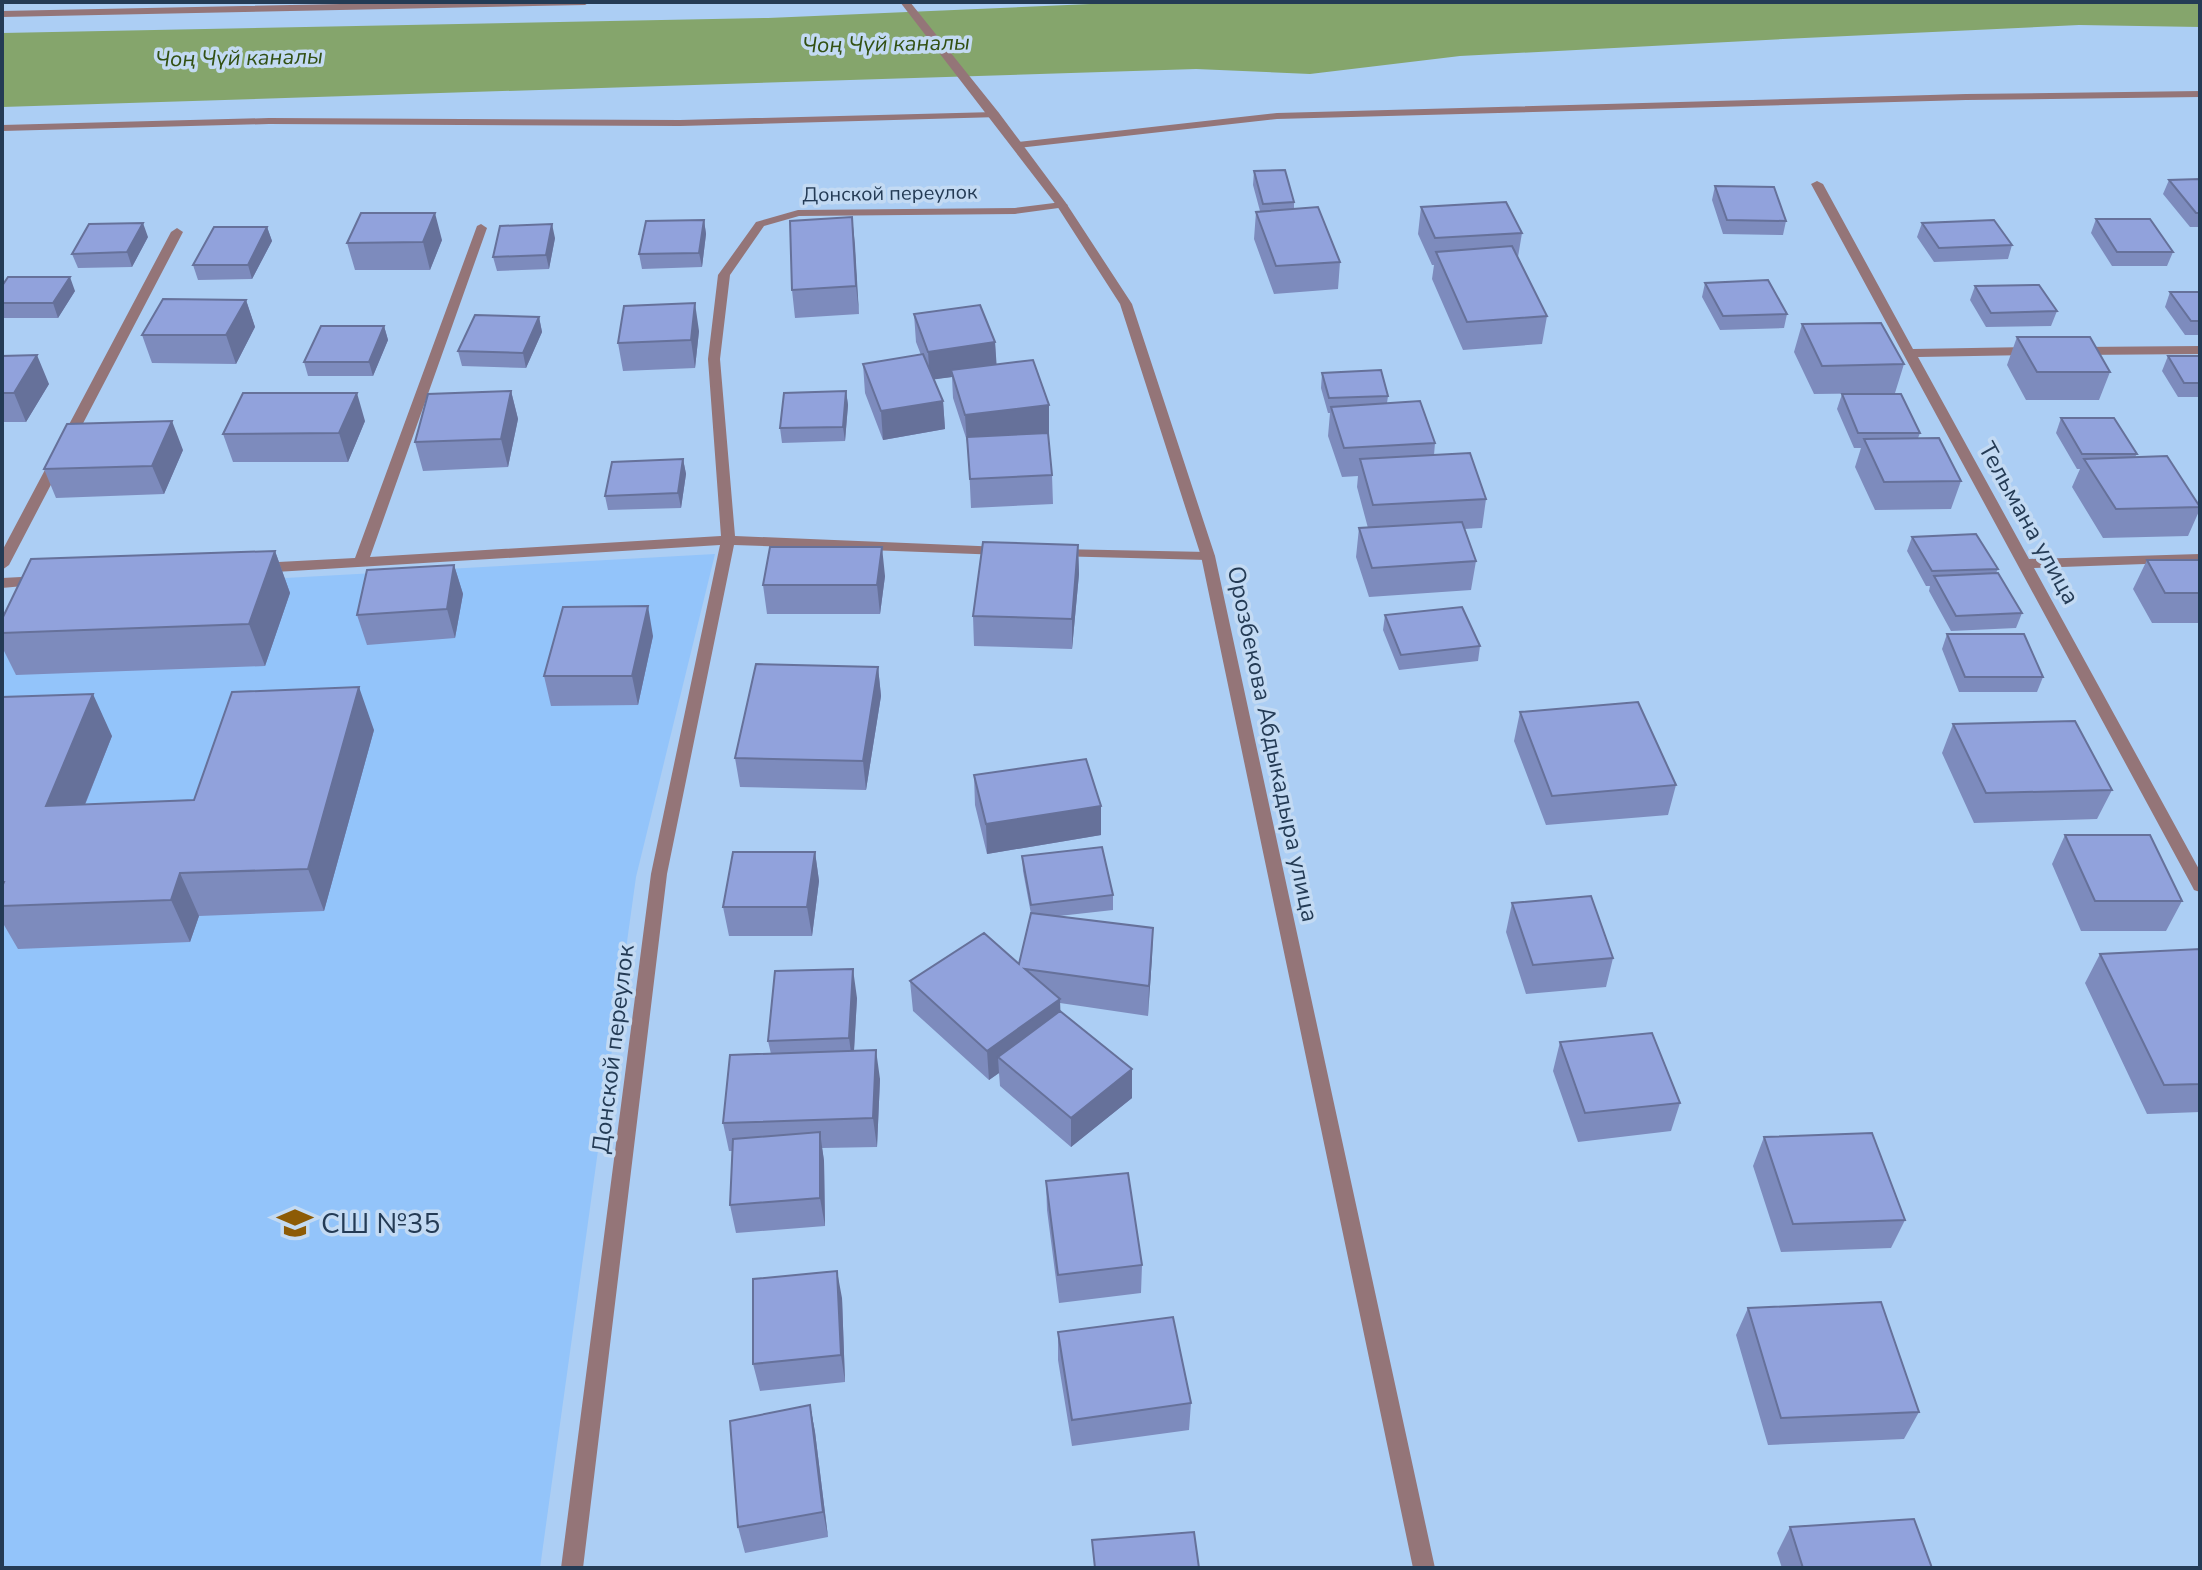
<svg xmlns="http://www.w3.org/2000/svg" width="2202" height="1570" viewBox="0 0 2202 1570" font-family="'Nunito Sans',sans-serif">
	<rect width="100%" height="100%" fill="#accef4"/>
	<path fill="#93c4fa" d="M715,554L636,877L540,1568H2V620L17,593Z"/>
	<path fill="#85a56c" d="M1136,2H2200V27L2079,25L1783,39L1460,56L1310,74L1196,69L2,107V33L768,18Z"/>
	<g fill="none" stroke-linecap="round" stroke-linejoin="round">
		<path fill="#947578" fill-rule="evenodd" d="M439,2H590L585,5L2,17V11Z
			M2200,91V97L1966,100L1277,119L1018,148L1012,145L1018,142L1277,113L1966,94Z
			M995,112L999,113V117L680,126L269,124L2,131V125L269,118L680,120Z
			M1817,181L1823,184L1913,349L2030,347L2036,351L2030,355L1918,357L2029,559L2200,554V562L2034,568L2200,871V892L2194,890L2192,886L1811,184Z
			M1062,202L1068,205L1066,207L1015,214L799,216L764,226L730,275L720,359L735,536L1002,547L1009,551L1002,555L734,545L667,874L583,1568H561L651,874L720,545L259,573L252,568L259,563L355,558L477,226L481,224L487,228L370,557L721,536L708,359L718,275L756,222L798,210L1015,208Z
			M177,228L183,232L9,565L2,570V551L171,232Z
			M2200,346V354L2078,355L2072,351L2078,347Z
			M1058,549L1208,552L1215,556L1208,560L1053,556L1051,553Z
			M40,576L45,578L47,581L45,584L2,588V578Z"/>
		<path fill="#947578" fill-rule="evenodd" d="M900,2H910L999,113L1066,203L1132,304L1215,556L1435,1568H1413L1201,556L1120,304L1057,206Z"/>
	</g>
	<path fill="#7d8bbd" d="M1254,171L1294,202V209L1340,262L1338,289L1274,294L1254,239L1256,212L1260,211L1253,185Z
		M2200,179V227H2190L2163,194L2169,180Z
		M1715,186L1786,221L1783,235L1723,234L1712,200Z
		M1421,207L1522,233L1518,257L1547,316L1542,344L1463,350L1432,279L1434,265H1432L1418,234Z
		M852,217L859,314L795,318L792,290Z
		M2096,219L2173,252L2167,266H2112L2091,233Z
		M704,220L706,234L702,267L642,269L639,254Z
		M1922,223L2012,245L2008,259L1934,262L1917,237Z
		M267,227L272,241L252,279L198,280L193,265Z
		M148,237L132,267L78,268L72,254Z
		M555,238L549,269L497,271L493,257Z
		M442,240L430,270H355L347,243Z
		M1705,283L1787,314L1784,328L1720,330L1702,297Z
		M2,286L75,291L58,318H2Z
		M1975,286L2057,311L2051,326L1986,327L1970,300Z
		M2170,292H2200V335H2185L2165,307Z
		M246,300L255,327L236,364L152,363L142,335Z
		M914,314L995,342L996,364L1049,433H1048L1052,475L1053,504L971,508L968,444L953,398L952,377L934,379L943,401L945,429L883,440L865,393L863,364L921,355L916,342Z
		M539,317L542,332L526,368L462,366L458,351Z
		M1802,324L1904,364L1895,393L1814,394L1794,352Z
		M384,326L388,340L373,376H308L304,362Z
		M699,331L695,368L623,371L618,343Z
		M2017,337L2110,372L2099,400H2026L2007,365Z
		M2,356L49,384L26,422H2Z
		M2168,356H2200V397H2178L2162,371Z
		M1322,373L1388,396L1387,403L1435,443L1434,455L1486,499L1482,528L1464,529L1476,561L1471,590L1369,597L1356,557L1359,528H1368L1357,487L1358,476L1342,477L1328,436L1330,413H1328L1321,388Z
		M511,391L518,419L508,467L423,471L415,442Z
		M846,391L848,405L845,441L782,443L780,428Z
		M1842,394L1920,433L1918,438L1961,481L1951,509L1875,510L1855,467L1861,448H1854L1837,409Z
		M2061,418L2137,454L2135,457L2200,505V509L2188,536L2103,538L2072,487L2080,469H2077L2056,433Z
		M365,421L348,462H233L223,434Z
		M183,450L164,494L56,498L44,469Z
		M683,459L686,474L681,508L608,510L605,496Z
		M1912,537L1998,569L1996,573L2022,613L2016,628L1951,631L1929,591L1930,586H1926L1907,551Z
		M1078,545L1079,574L1072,649L974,646L973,616Z
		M275,551L290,593L265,666L16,675L2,647V619Z
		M2147,560H2200V623H2152L2133,589Z
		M454,565L463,594L455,638L367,645L357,615Z
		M885,576L880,614H767L763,585Z
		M1385,615L1480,646L1478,661L1399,670L1383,630Z
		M1947,634L2043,677L2037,692H1959L1942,649Z
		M653,636L638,705L551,706L544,676Z
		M878,667L881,696L866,790L740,787L735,758Z
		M2,697L112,736L85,805L194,800L374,730L324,911L199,916L190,942L18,949L4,925H2Z
		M1520,712L1676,785L1668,815L1546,825L1514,741Z
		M1953,724L2112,790L2097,819L1974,823L1942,753Z
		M974,775L1101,835L987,854L975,805Z
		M2065,835L2182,901L2166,931H2081L2052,864Z
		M815,852L819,881L812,936H729L723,907Z
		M1022,856L1113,895V910L1059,916L1153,928L1148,1016L1060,1003V1011L1132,1098L1071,1147L1000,1086L999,1073L989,1080L913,1011L910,981L1019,964L1031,914L1023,871Z
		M1512,903L1613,958L1606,987L1526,994L1506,932Z
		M2200,949V1112L2147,1114L2085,983L2100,954Z
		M857,998L854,1051L880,1079L877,1147L822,1148L824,1161L825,1226L736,1233L730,1205L732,1151H729L723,1123L771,1054L768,1041Z
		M1560,1042L1680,1103L1671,1131L1578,1142L1553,1071Z
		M1764,1137L1905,1220L1891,1248L1781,1252L1753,1166Z
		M1046,1181L1142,1265L1141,1293L1059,1303L1047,1210Z
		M842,1298L845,1382L760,1391L753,1364Z
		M1748,1308L1919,1412L1904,1439L1768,1445L1736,1335Z
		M1058,1332L1191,1403L1189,1430L1072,1446L1058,1360Z
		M810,1405L815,1432L828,1537L745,1553L738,1527Z
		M1790,1527L1932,1568H1782L1777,1553Z"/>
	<path fill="#66719a" d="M435,213L442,240L430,270L423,242Z
		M852,217L855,245L859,314L856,286Z
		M704,220L706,234L702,267L699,253Z
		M143,223L148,237L132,267L127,252Z
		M552,224L555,238L549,269L546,255Z
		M267,227L272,241L252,279L248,265Z
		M70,277L75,291L58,318L53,303Z
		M246,300L255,327L236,364L226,335Z
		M695,303L699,331L695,368L691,340Z
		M539,317L542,332L526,368L523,353Z
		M384,326L388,340L373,376L369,362Z
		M995,342L997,370H951L952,377L930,380L928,352Z
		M37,355L49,384L26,422L14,393Z
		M511,391L518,419L508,467L501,439Z
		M846,391L848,405L845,441L843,427Z
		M357,393L365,421L348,462L339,433Z
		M943,401L945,429L883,440L881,411Z
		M1049,405V433L967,444L965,415Z
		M172,421L183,450L164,494L152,466Z
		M683,459L686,474L681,508L678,493Z
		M1078,545L1079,574L1072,649V619Z
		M882,547L885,576L880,614L877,585Z
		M275,551L290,593L265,666L249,624Z
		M454,565L463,594L455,638L447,609Z
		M648,606L653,636L638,705L632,676Z
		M878,667L881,696L866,790L863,761Z
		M359,687L374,730L324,911L308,869Z
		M93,694L112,736L67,849L46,806Z
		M1101,806V835L987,854L986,824Z
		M815,852L819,881L812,936L807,907Z
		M180,873L199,916L190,942L171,900Z
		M1153,928L1152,957L1148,1016L1149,986Z
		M853,969L857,998L853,1067L849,1038Z
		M1060,999L1061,1028L998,1057L999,1073L989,1080L987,1051Z
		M876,1050L880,1079L877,1147L873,1118Z
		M1132,1069V1098L1071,1147V1118Z
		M820,1132L824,1161L825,1226L820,1198Z
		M837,1271L842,1298L845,1382L841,1355Z
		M810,1405L815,1432L828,1537L823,1512Z"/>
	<path fill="#91a2dc" stroke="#66719a" stroke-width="2" d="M1285,170L1294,202L1263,204L1254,171Z
		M2200,179V213H2196L2169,180Z
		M1715,186L1774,187L1786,221L1727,220Z
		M1506,202L1522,233L1435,238L1421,207Z
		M1318,207L1340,262L1276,266L1256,212Z
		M361,213H435L423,242L347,243Z
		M852,217L856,286L792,290L790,221Z
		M2096,219H2150L2173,252H2117Z
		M704,220L699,253L639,254L646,221Z
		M1994,220L2012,245L1939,248L1922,223Z
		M143,223L127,252L72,254L89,224Z
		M552,224L546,255L493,257L500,226Z
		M214,227H267L248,265H193Z
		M1512,246L1547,316L1467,322L1436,252Z
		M8,277H70L53,303H2V286Z
		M1768,280L1787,314L1723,316L1705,283Z
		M2039,285L2057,311L1991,313L1975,286Z
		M2170,292H2200V321H2191Z
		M163,299L246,300L226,335H142Z
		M695,303L691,340L618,343L624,306Z
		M980,305L995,342L928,352L914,314Z
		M475,315L539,317L523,353L458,351Z
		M1881,323L1904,364L1822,366L1802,324Z
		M321,326H384L369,362H304Z
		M2017,337H2090L2110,372H2037Z
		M923,354L943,401L881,411L863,364Z
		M37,355L14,393H2V356Z
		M2168,356H2200V383H2184Z
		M1033,360L1049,405L965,415L951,370Z
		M1381,370L1388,396L1329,398L1322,373Z
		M511,391L501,439L415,442L428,394Z
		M846,391L843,427L780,428L784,393Z
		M243,393H357L339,433L223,434Z
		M1842,394H1901L1920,433H1858Z
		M1420,401L1435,443L1344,448L1331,407Z
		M2061,418H2114L2137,454H2082Z
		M172,421L152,466L44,469L67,424Z
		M1048,433L1052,475L970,479L967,437Z
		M1939,438L1961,481L1884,482L1864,439Z
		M1470,453L1486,499L1373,505L1360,459Z
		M2167,456L2200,507L2116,509L2084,459Z
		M683,459L678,493L605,496L612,462Z
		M1462,522L1476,561L1372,568L1359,528Z
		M1976,534L1998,569L1932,571L1912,537Z
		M983,542L1078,545L1072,619L973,616Z
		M770,547H882L877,585H763Z
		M275,551L249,624L2,633V619L31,559Z
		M2147,560H2200V593H2165Z
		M454,565L447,609L357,615L367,570Z
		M1998,573L2022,613L1956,616L1934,576Z
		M648,606L632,676H544L563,607Z
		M1462,607L1480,646L1401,655L1385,615Z
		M1947,634H2024L2043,677H1965Z
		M756,664L878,667L863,761L735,758Z
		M359,687L308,869L180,873L171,900L2,906V887L4,882H2V697L93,694L46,806L194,800L232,692Z
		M1638,702L1676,785L1552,796L1520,712Z
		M2075,721L2112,790L1986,793L1953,724Z
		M1086,759L1101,806L986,824L974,775Z
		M2065,835H2150L2182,901H2095Z
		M1102,847L1113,895L1031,905L1022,856Z
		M733,852H815L807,907H723Z
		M1591,896L1613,958L1533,965L1512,903Z
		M1031,913L1153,928L1149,986L1025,969L1060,999L987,1051L910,981L984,933L1019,964Z
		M2200,949V1084L2164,1085L2100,954Z
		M853,969L849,1038L768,1041L775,971Z
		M1060,1011L1132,1069L1071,1118L998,1057Z
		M1652,1033L1680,1103L1585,1113L1560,1042Z
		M876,1050L873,1118L723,1123L730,1055Z
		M820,1132V1198L730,1205L733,1139Z
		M1872,1133L1905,1220L1793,1224L1764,1137Z
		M1128,1173L1142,1265L1058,1275L1046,1181Z
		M837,1271L841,1355L753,1364V1279Z
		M1881,1302L1919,1412L1781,1418L1748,1308Z
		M1173,1317L1191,1403L1072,1420L1058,1332Z
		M810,1405L823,1512L738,1527L730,1421Z
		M1914,1519L1932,1568H1803L1790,1527Z
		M1194,1532L1199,1568H1095L1092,1540Z"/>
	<defs>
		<g id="school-bare" transform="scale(2.76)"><path d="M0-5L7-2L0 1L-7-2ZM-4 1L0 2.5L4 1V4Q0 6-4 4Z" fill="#8d5b06" stroke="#c3daf3" stroke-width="2.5" paint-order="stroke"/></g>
	</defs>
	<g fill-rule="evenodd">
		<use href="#school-bare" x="295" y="1223"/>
	</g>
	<g text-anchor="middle" stroke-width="7" stroke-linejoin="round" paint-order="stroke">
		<g font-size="20" fill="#243b55" stroke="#c3daf3">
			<text transform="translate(890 193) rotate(-1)" y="7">Донской переулок</text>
		</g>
		<g font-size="22" font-style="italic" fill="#325013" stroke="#c3daf3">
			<text transform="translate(886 43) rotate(-1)" y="8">Чоң Чүй каналы</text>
			<text transform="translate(239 57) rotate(-1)" y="8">Чоң Чүй каналы</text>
		</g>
		<g font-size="24" fill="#243b55" stroke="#c3daf3">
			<text transform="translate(2029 523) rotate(61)" y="8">Тельмана улица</text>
			<text transform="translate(1273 744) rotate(78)" y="8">Орозбекова Абдыкадыра улица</text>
			<text transform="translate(613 1049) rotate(-83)" y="8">Донской переулок</text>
		</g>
		<g font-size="28" fill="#243b55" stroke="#c3daf3" text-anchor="start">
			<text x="321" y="1233">СШ №35</text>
		</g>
	</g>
	<rect width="2202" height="1570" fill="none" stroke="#243b55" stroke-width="8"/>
</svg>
